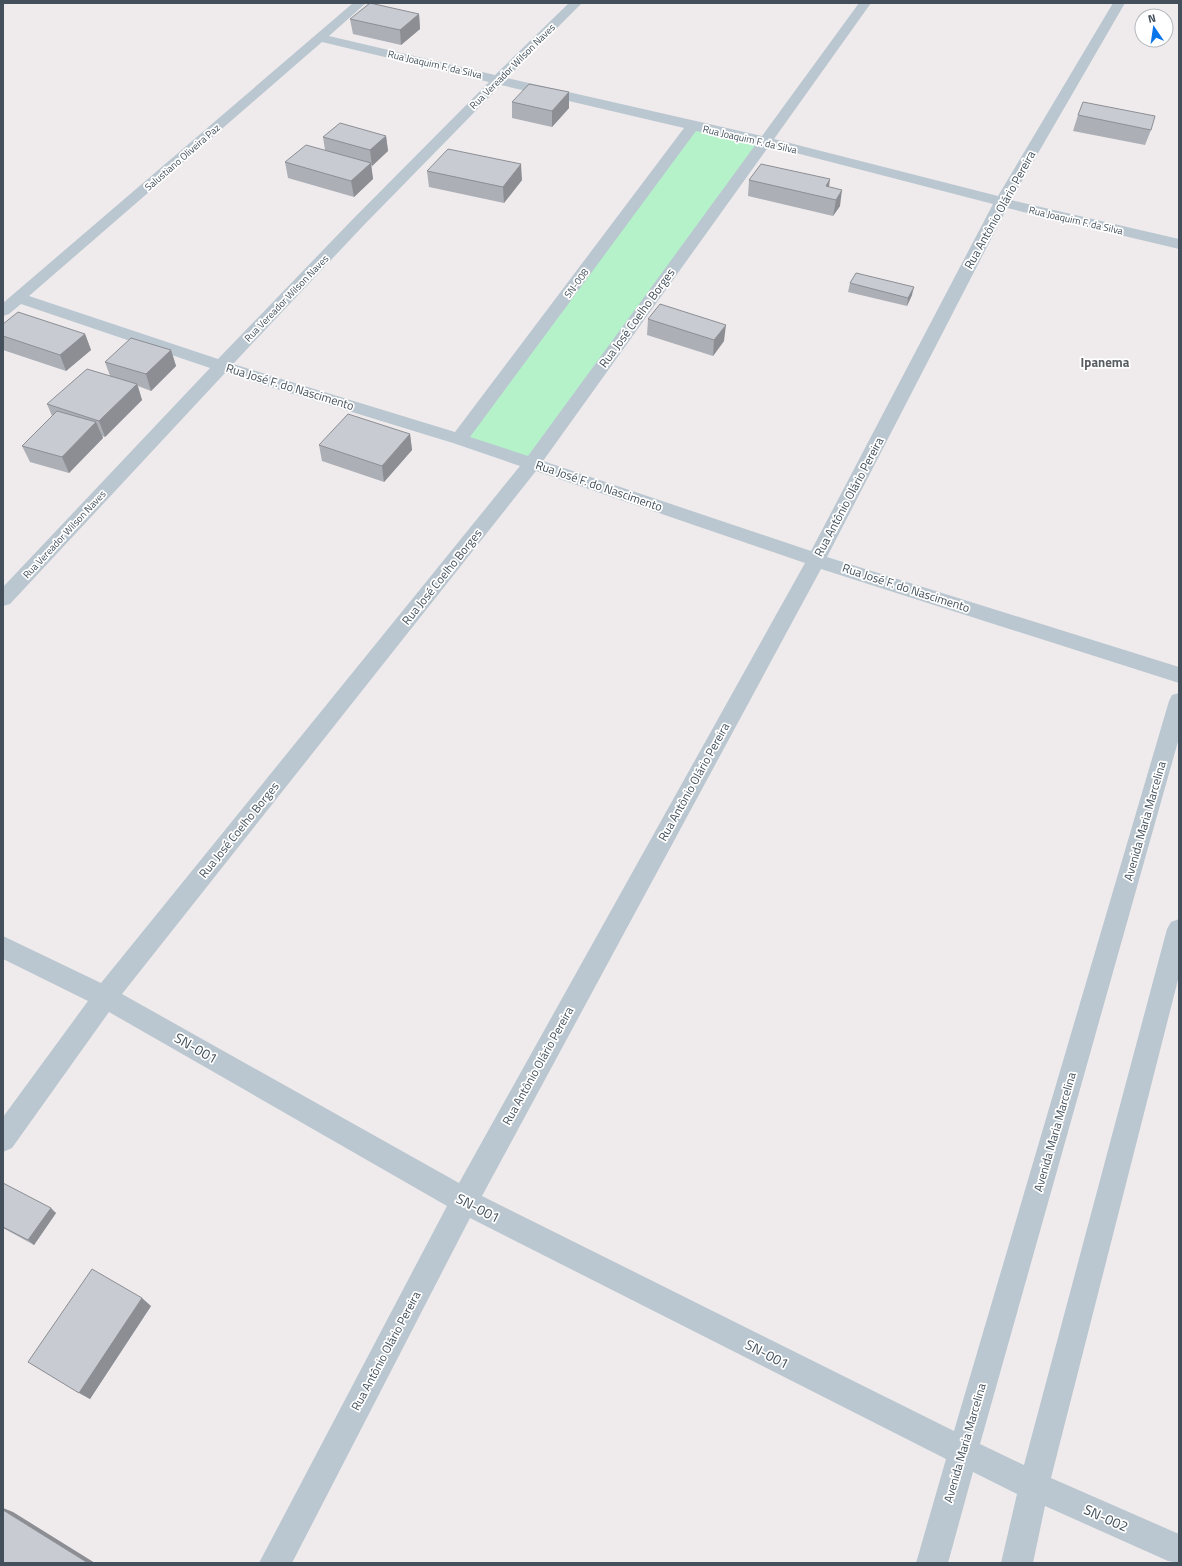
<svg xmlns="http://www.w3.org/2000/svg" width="1182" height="1566" viewBox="0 0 1182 1566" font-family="'Titillium Web',sans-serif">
	<rect width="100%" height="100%" fill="#efebec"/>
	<path fill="#b5f2ca" d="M693,126L764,141L532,464L459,439Z"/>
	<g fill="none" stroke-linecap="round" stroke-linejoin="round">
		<path fill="#bbc7d0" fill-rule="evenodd" d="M353,3H366L329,36L495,75L569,3H582L507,78L762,136L859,3H871L774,139L998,196L1113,3H1125L1011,200L1179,239V249L1007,208L827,557L1179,667V683L821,569L482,1196L954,1431L1169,701L1172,695L1179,693V738L980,1444L1024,1465L1167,929L1171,922L1179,919V976L1051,1478L1179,1534V1563L1168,1561L1045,1506L1033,1563H1001L1017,1494L973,1472L948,1563H916L946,1459L470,1218L292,1563H259L447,1206L109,1012L12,1148L3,1152V1117L88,1001L3,959V936L101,983L520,466L453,443L225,373L10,604L3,606V587L210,368L21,304L9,314L3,316V303ZM322,42L489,82L352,220L218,359L29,296ZM501,85L684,128L455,432L233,364L363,226ZM696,131L756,144L528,456L470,437ZM769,146L993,204L811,551L543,461ZM536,471L805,563L459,1183L122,994Z"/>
	</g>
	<path fill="#acafb5" d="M419,14L420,29L401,45L353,34L350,19Z
		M512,102L569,108L552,127L512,118Z
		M1078,115L1151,130L1145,145L1073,131Z
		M386,136L388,151L372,166L371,165L373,179L354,197L288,178L285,162L325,150L323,137Z
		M427,171L522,180L504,203L429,187Z
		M749,180L829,187L840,206L833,216L748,196Z
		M850,283L912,295L907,306L848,292Z
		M648,319L724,341L713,356L647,335Z
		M3,324L85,334L91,350L66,371L3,350Z
		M171,350L176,366L151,391L138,386L142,400L105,437L102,436L103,438L69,473L30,462L22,446L52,416L47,404L110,376L105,362Z
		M410,434L412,450L384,482L322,461L319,445Z
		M3,1183L56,1213L34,1245L3,1228Z
		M151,1306L90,1399L28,1362Z"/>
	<path fill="#8c8e93" d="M419,14L420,29L401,45L400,30Z
		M569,92V108L552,127V111Z
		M386,136L388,151L372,166L370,150Z
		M371,163L373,179L354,197L351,181Z
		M521,164L522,180L504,203L503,187Z
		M830,179L828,195L826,186Z
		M842,190L840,206L833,216L836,200Z
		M914,287L912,295L907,306L908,298Z
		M726,325L724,341L713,356L714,340Z
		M85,334L91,350L66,371L60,355Z
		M171,350L176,366L151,391L146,374Z
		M137,384L142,400L105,437L99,421Z
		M96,422L103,438L69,473L62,457Z
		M410,434L412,450L384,482L382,466Z
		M51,1208L56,1213L34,1245L28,1240Z
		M142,1298L151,1306L90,1399L79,1393Z
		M3,1508L13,1512L95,1563H88L3,1510Z"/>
	<path fill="#c8cbd2" stroke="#8c8e93" d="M370,3L419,14L400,30L350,19Z
		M529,84L569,92L552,111L512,102Z
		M1083,102L1155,116L1151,130L1078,115Z
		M340,123L386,136L370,150L323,137Z
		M306,145L371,163L351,181L285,162Z
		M448,149L521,164L503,187L427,171Z
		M761,164L830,179L826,186L842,190L836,200L749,180Z
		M856,273L914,287L908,298L850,283Z
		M660,304L726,325L714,340L648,319Z
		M18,312L85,334L60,355L3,336V324Z
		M131,338L171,350L146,374L105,362Z
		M87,369L137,384L99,421L47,404Z
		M57,411L96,422L62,457L22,446Z
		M348,414L410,434L382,466L319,445Z
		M3,1183L51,1208L28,1240L3,1227Z
		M92,1269L142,1298L79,1393L28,1362Z
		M3,1510L88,1563H3Z"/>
	<g text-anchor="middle" stroke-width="3.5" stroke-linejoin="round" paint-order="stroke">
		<g font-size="10" fill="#43505b" stroke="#fff">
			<text transform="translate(435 64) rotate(13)" y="4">Rua Joaquim F. da Silva</text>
			<text transform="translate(512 66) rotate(-45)" y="4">Rua Vereador Wilson Naves</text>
			<text transform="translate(750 139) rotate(13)" y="4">Rua Joaquim F. da Silva</text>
			<text transform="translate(182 157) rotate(-41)" y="4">Salustiano Oliveira Paz</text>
			<text transform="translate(1076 220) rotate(13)" y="4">Rua Joaquim F. da Silva</text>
			<text transform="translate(576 283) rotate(-53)" y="4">SN-008</text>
			<text transform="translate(286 298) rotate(-46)" y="4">Rua Vereador Wilson Naves</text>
			<text transform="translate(64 534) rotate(-47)" y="4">Rua Vereador Wilson Naves</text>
		</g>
		<g font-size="12" fill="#43505b" stroke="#fff">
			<text transform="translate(1000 210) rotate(-61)" y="4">Rua Antônio Olário Pereira</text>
			<text transform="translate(637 318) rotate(-54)" y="4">Rua José Coelho Borges</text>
			<text transform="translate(290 387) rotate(17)" y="4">Rua José F. do Nascimento</text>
			<text transform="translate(599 486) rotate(19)" y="4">Rua José F. do Nascimento</text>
			<text transform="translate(849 497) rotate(-62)" y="4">Rua Antônio Olário Pereira</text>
			<text transform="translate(442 577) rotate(-51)" y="4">Rua José Coelho Borges</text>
			<text transform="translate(906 588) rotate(18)" y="4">Rua José F. do Nascimento</text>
			<text transform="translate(694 782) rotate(-61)" y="4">Rua Antônio Olário Pereira</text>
			<text transform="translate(1145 821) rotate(-74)" y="4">Avenida Maria Marcelina</text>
			<text transform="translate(239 830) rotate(-51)" y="4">Rua José Coelho Borges</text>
			<text transform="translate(538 1066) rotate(-61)" y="4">Rua Antônio Olário Pereira</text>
			<text transform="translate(1055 1132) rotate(-74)" y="4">Avenida Maria Marcelina</text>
			<text transform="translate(386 1351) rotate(-62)" y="4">Rua Antônio Olário Pereira</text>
			<text transform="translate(965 1443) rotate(-74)" y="4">Avenida Maria Marcelina</text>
		</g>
		<g font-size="13" font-weight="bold" fill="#585d62" stroke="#fff">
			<text x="1105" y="367">Ipanema</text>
		</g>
		<g font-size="14" fill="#43505b" stroke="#fff">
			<text transform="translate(196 1048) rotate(30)" y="5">SN-001</text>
			<text transform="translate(478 1208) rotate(27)" y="5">SN-001</text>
			<text transform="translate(767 1354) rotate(27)" y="5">SN-001</text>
			<text transform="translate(1106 1518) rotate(24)" y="5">SN-002</text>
		</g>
	</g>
	<rect width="1182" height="1566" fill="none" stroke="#43505b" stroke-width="8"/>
	<g transform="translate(1154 28) rotate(347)"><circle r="19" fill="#ffffff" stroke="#b4b9bd"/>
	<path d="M0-3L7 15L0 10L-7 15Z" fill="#0a74eb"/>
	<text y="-6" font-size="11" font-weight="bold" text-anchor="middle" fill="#43505b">N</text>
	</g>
</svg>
